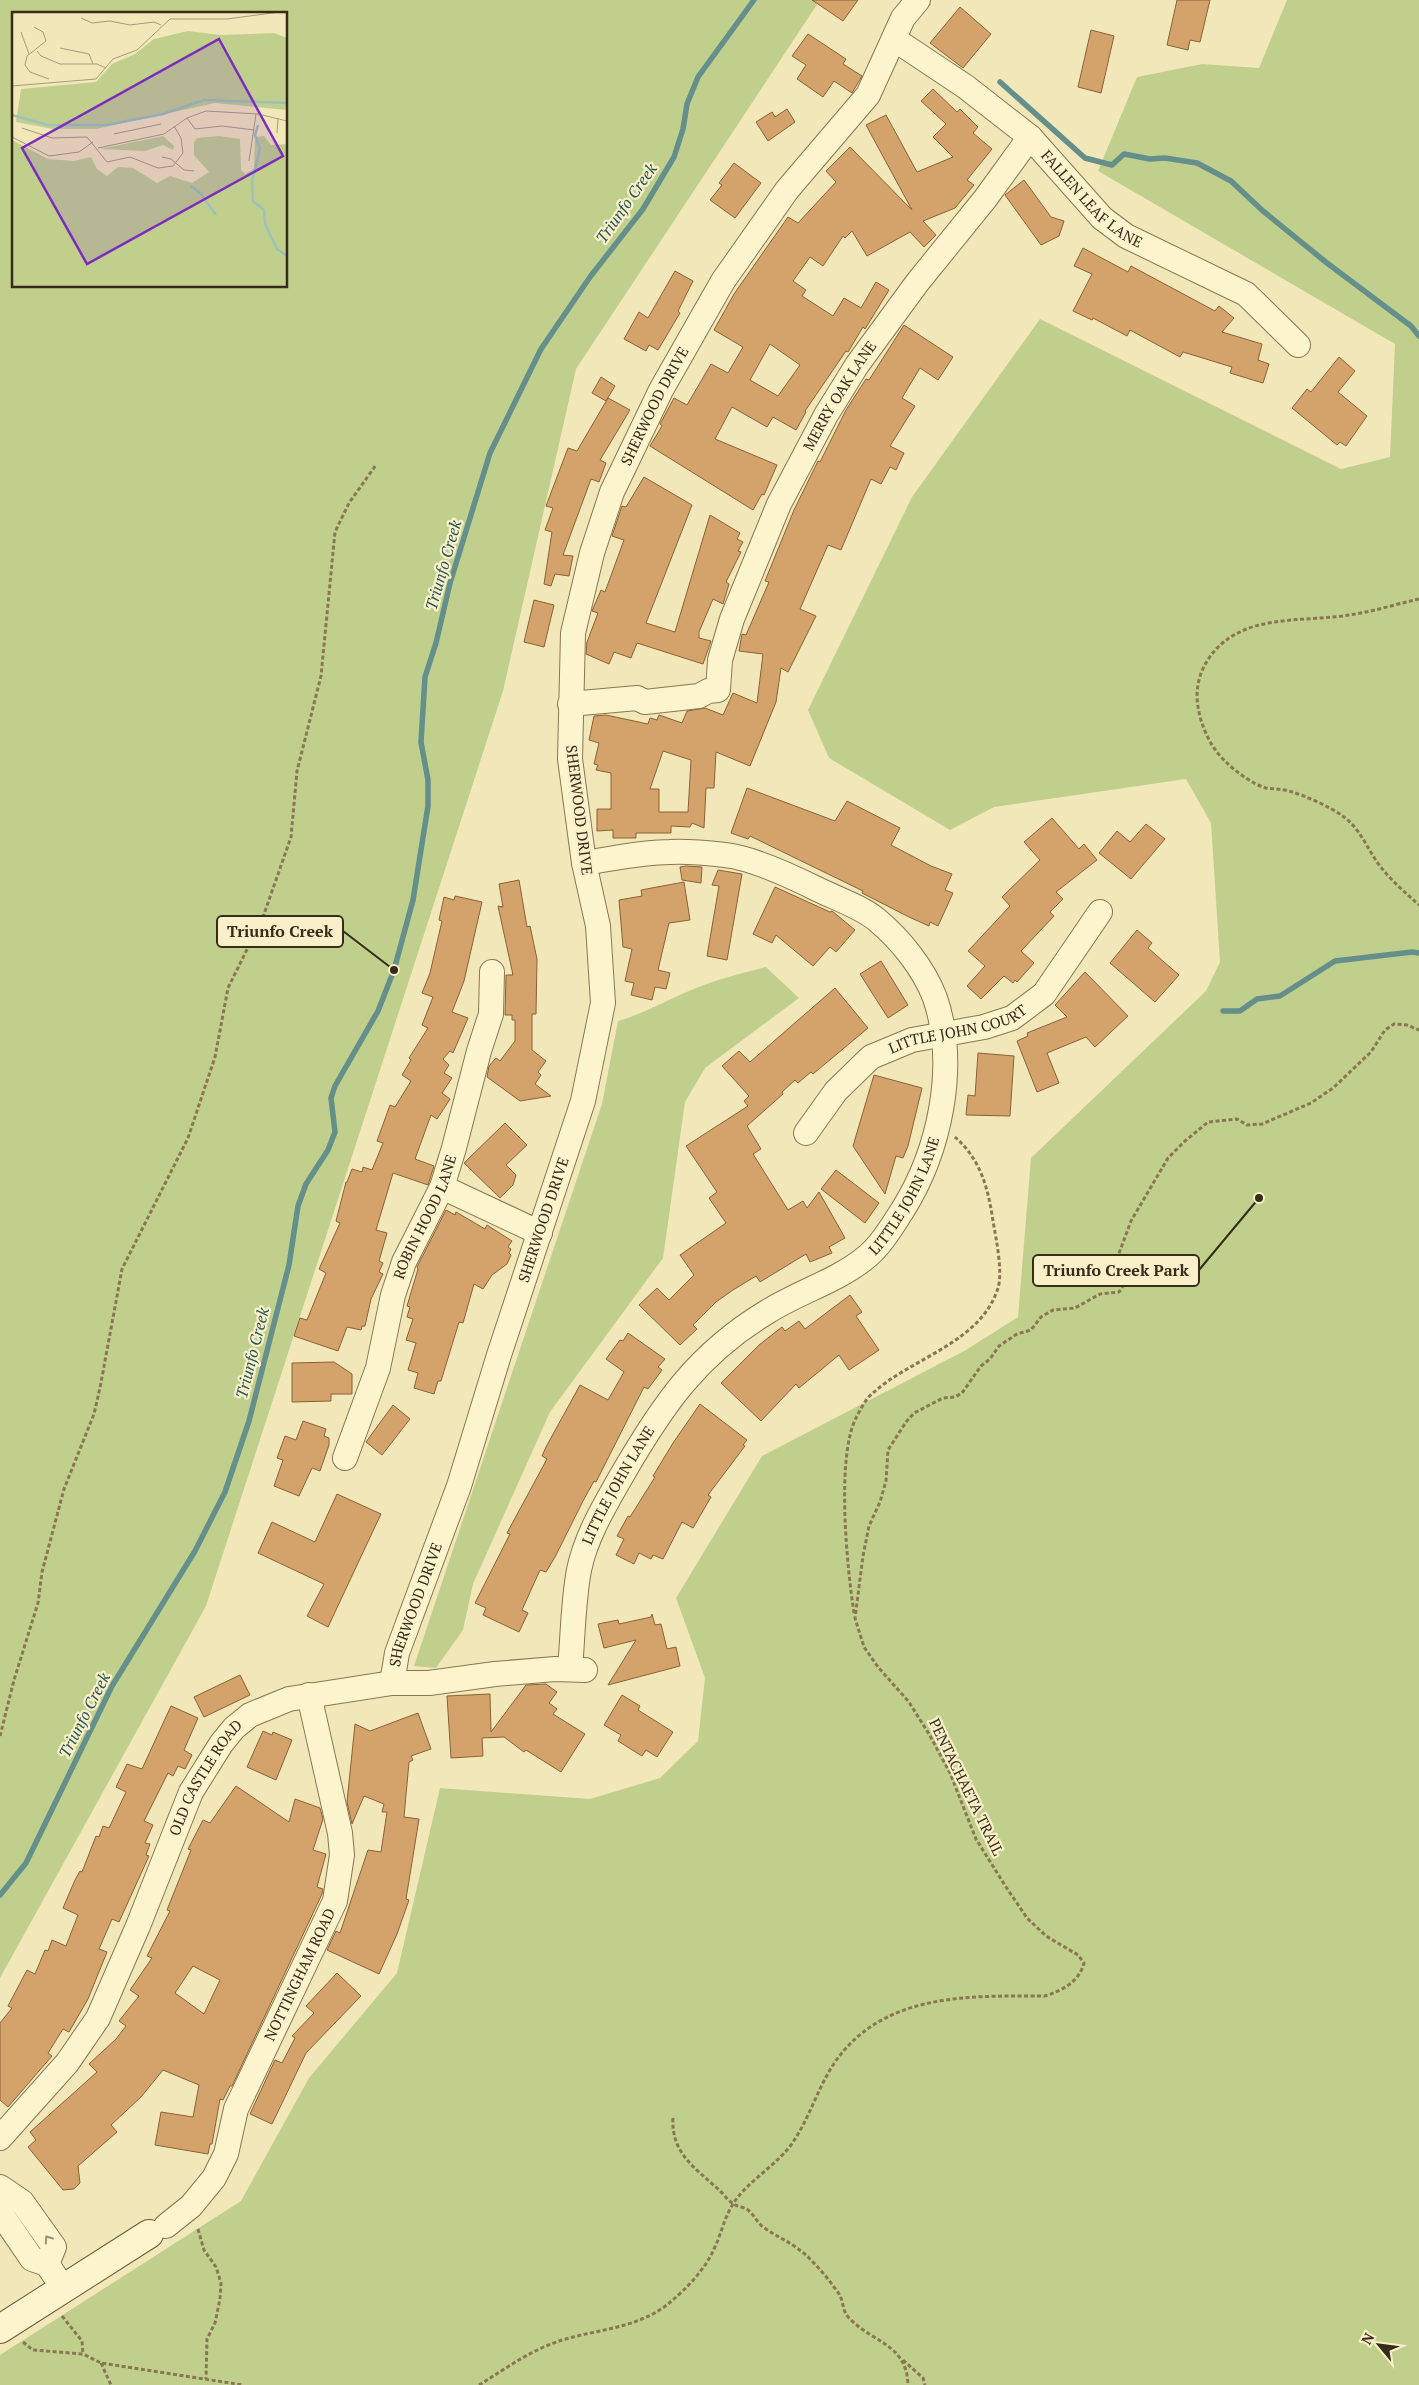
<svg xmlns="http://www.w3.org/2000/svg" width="1419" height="2385" viewBox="0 0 1419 2385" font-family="'PT Serif',serif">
	<rect width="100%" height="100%" fill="#f2e7b9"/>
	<path fill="#c0d08c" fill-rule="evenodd" d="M0,0H820L576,369L503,691L206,1606L0,1978ZM14,14H286V286H14Z
		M1287,0H1419V2385H0V2355L241,2201L309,2078L397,1973L440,1788L590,1799L660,1778L698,1741L705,1678L676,1598L762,1456L966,1350L1018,1317L1031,1158L1206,991L1220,962L1211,823L1186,779L994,807L950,830L829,758L808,710L912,497L1040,319L1341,469L1390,457L1395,344L1098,171L1137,77L1202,64L1259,68Z
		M766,967L799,998L705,1068L685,1102L663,1258L550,1412L473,1584L463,1630L436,1668L414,1666L602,1104L618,1021C643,1014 665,1001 689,991C714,980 740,974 766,967Z"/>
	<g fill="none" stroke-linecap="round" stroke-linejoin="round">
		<path stroke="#658f8a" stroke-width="5.5" d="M1000,82L1085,158L1112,165L1124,154L1150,159L1165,158L1197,163L1231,181L1263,211L1327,263L1411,326L1419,336
			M1223,1011H1240L1257,999L1280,996L1335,961L1412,952L1419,953
			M0,1895L26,1863L112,1686L195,1551L225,1492L249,1421L289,1265L298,1206L306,1184L328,1150L335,1132L331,1098L335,1086L378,1011L394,970L413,900L428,806V780L421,742L425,677L436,643L450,583L490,453L541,349L590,277L643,209L674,157L683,129L687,104L698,77L754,0"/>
	</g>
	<path fill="#d4a36b" stroke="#8b6136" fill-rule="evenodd" d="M812,0H858L843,21Z
		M1177,0H1210L1200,42L1190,40L1188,50L1167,45Z
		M960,7L991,34L963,68L930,43Z
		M1091,30L1114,36L1101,93L1078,87Z
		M808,34L846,59L843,64L862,76L852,93L834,81L823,97L797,79L806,65L792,56Z
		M933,89L957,112L960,109L978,127L973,133L992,149L967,180L974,185L955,208L923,221L936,235L924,247L910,232L867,256L852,231L845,238L843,236L823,266L810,257L793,281L806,290L802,296L833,316L844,298L861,308L876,282L889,290L865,329L863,327L848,352L846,351L805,411L806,412L796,430L773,417L767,427L732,407L715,439L777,465L764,495L762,494L753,510L650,446L662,426L660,424L674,398L687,405L711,364L728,373L743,347L714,330L734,294L788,217L798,223L836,182L826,171L850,147L912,210L866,125L886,115L917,172L953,157L933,137L946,124L921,101ZM770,344L800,365L778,396L750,380Z
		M787,109L795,122L768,141L756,122L772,112L775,117Z
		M734,163L761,183L735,218L710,200L722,185L719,183Z
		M1024,180L1051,217L1064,221L1059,236L1041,245L1005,195Z
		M1083,248L1128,272L1131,266L1215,311L1219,306L1234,318L1222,332L1262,344L1258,360L1269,364L1263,383L1230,373L1232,367L1183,352L1180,357L1130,330L1127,336L1093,318L1092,320L1073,311L1092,274L1074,266Z
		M675,271L693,281L678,311L680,313L658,350L649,345L646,351L624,339L639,312L648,318Z
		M904,325L953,357L938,380L920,368L902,398L915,406L890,446L904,453L896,470L890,467L881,484L871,479L841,550L828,545L800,609L816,616L788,672L781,668L776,702L750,766L716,752L714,788H706L704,828L692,823L690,827L671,826V833H636V838H613V830L597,831V809H611V773L596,770L598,765L594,764L599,743L589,740L594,716L606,715L648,724L650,718L657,720L659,715L682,723L687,711L705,708L723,715L733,693L757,703L763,654L739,651L742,634L746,635L769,582L765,581L794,510L818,461L820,462L846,410L866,379L869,380ZM663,751L691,760L688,812H659V789H650Z
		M1339,357L1355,371L1338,392L1367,416L1346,446L1340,442L1337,445L1292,408L1307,389L1311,392Z
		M601,377L615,386L606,401L592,393Z
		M608,398L630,410L600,460L606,463L599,482L591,479L563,555L573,556L569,576L555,574L551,586L544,584L552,532L545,530L553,508L546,506L568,448L577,451Z
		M644,477L692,505L646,623L675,632L710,515L740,533L737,539L743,542L738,551L741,552L726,582L729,584L723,604L713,599L699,632V638L711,641L703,664L637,643L631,658L614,652L609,664L586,654L587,642L598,613L592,611L601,590L605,592L624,540L612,536L622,506L626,507Z
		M534,600L554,605L544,647L524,642Z
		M747,788L835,821L847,801L900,828L891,845L931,866L952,874L945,890L953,893L938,926L930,922L929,926L909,917L862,893L863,891L750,836L748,839L731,833Z
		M1052,818L1079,849L1084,844L1097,860L1056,892L1063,899L1050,912L1054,916L1021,951L1034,963L1017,982L1015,980L1013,983L1004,976L981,999L967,986L985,966L968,951L1010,906L1002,897L1040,860L1024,842Z
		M1146,824L1165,839L1131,879L1099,853L1117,831L1130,842Z
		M686,866L702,867L701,883L682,880L680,867Z
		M718,870L742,874L727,960L707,956L719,886L712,885Z
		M519,880L527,927L530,926L537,959L536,1014H532V1050L546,1061L538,1072L541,1075L535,1084L551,1096L520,1101L487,1077L489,1066L496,1058L500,1061L515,1041V1020H512V1015H505L506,975H513L498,906L503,907L499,884Z
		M684,882L690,920L669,923L658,970L670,973L666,989L655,987L652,1000L631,995L634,983L625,981L632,949L623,947L619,900L642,896L641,890Z
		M775,887L830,912L832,911L855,930L836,952L830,947L813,966L776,935L772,943L753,934Z
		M455,896L482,902L464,981L452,1012L468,1018L453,1053L450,1051L443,1059L449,1065L444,1073L452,1078L442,1093L450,1099L437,1119L431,1115L415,1159L434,1166L428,1185L393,1173L376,1230L387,1233L379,1261L383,1263L379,1272L383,1274L371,1299L365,1326H362L361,1330L347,1327L338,1351L294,1336L300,1318L307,1320L326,1273L319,1269L340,1223L336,1221L346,1182H347L352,1169L362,1172L363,1167L372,1170L383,1143L377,1141L390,1105L395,1107L411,1081L402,1075L411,1060L409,1058L428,1028L422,1025L433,997L422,993L430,973L442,921L439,920L444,897L454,900Z
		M1137,930L1152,943L1148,948L1179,975L1155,1002L1110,963Z
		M881,961L908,1005L888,1018L860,974Z
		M1085,972L1128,1016L1095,1047L1086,1037L1047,1053L1059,1083L1037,1092L1017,1041L1028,1036L1027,1033L1067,1017L1055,1005Z
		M835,988L868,1028L813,1074L811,1072L798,1083L795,1080L782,1092L783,1094L747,1126L761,1149L753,1154L788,1210L803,1201L807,1208L819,1192L845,1238L829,1247L832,1253L810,1262L806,1254L760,1282L756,1276L733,1290L716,1302L693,1325L697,1329L680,1345L639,1305L657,1288L669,1300L694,1275L680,1255L726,1223L709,1198L717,1192L686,1146L748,1106L744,1101L749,1096L722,1066L739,1051L750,1062Z
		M978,1053L1014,1056L1010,1116L966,1115L968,1095L975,1096Z
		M874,1075L922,1088L908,1146L903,1158L896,1156L885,1194L853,1146Z
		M505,1123L527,1145L506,1165L516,1175L513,1185L500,1198L464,1163Z
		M836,1170L879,1203L865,1223L821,1189Z
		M446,1210L455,1215L456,1212L485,1229L487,1225L512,1241L508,1247L511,1249L509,1253L511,1255L507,1264L492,1275L483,1289L474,1284L463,1323L459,1322L441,1381H438L434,1394L414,1388L418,1373L408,1370L416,1343L406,1340L413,1319L407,1317L410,1307L407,1306L418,1269L417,1267Z
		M850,1295L862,1312L856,1316L879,1350L849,1370L839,1355L799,1388L796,1384L761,1421L721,1383L759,1345L782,1327L785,1331L799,1321L805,1329Z
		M628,1333L665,1359L658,1367L662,1370L648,1389L644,1387L596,1482L594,1481L583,1501L555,1557L546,1572L540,1570L522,1610L528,1613L519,1632L483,1615L486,1608L475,1603L510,1534L507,1533L547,1459L542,1456L546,1447L580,1385L608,1400L624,1372L606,1359L620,1340L623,1341Z
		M334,1362L352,1374V1394H331V1401L292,1402V1363Z
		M700,1404L747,1440L743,1445L745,1446L708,1495L711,1497L693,1528L682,1522L663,1559L653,1555L651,1559L639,1553L634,1564L616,1555L624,1539L617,1536L628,1516L630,1517L655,1477L653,1476L673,1443Z
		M393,1405L410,1419L382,1455L366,1442Z
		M303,1421L326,1429L324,1436L329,1438V1445L320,1471L312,1468L299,1496L274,1486L283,1460L277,1458L285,1436L296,1440Z
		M337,1494L381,1514L328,1627L307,1616L324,1584L258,1553L272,1522L315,1542Z
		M652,1614L655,1625L661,1624L667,1649L676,1647L680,1666L608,1685L636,1640L604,1648L598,1624L618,1620L619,1624L651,1617Z
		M240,1675L250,1695L204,1717L194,1697Z
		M546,1684L557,1692L549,1703L557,1709L553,1714L585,1734L561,1772L526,1750L524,1752L504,1737L482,1738L483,1756L451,1758L447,1696L490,1694L491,1732L526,1685Z
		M622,1695L640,1706L638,1710L673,1732L657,1757L646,1750L642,1756L618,1741L621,1735L604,1725Z
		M171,1706L198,1718L184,1750L192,1755L185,1769L178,1766L173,1776L168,1773L144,1821L153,1825L145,1843L150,1844L146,1855L149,1856L119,1922L112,1919L99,1949L107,1952L88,1999L69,2032L63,2029L48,2053L52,2056L8,2107L0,2100V2023L12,2008L8,2006L27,1970L35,1974L45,1950L48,1951L52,1940L66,1946L78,1915L63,1908L75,1880L80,1871L82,1872L96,1836L99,1837L103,1826L109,1828L126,1792L116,1787L127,1764L142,1769Z
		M418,1713L431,1749L411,1756L413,1760L409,1762L404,1817L419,1819L406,1899L409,1900L397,1934L379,1974L327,1950L336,1931L340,1933L368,1850L381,1852L387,1812H382L384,1804L364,1796L352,1824L347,1802L355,1724L370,1731Z
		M263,1731L272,1735L273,1732L292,1740L276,1780L247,1767Z
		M236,1786L289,1822L295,1799L320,1808L323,1819L313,1850L326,1854L317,1887L323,1889L322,1894L232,2086H230L223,2100L220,2099L212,2144H210L208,2154L155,2145L161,2112L193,2117L199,2085L163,2070L141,2097L111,2125L117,2132L78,2166L80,2183L74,2189L63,2190L28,2147L36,2140L30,2132L97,2072L89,2064L116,2039L126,2026L119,2021L139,1996L130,1990L152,1958L147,1956L170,1911L167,1910L191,1850L188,1849L203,1820L210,1823ZM193,1966L220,1980L204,2014L175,1993Z
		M337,1973L361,1996L306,2053L272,2124L250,2114L275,2060L282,2063L295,2038L292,2036L314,2013L306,2006Z"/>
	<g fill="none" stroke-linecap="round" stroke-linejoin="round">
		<g stroke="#897652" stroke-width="26">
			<g id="street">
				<path id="s1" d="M894,39L966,87L1030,137L1102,218L1126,236L1246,294L1298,345"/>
				<path id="s2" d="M570,704L637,698L645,702L699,696L708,691L718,690L720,660L732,619L779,504L826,415L857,365L917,283L985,199L1030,137"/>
				<path id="s3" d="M806,1133L836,1091L871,1057L912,1040L984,1027L1012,1018L1044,994L1100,912"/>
				<path d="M442,1187L540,1233"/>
				<path id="s4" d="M345,1458L378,1368L393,1295L404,1262L442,1187L454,1148L479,1051L491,1014L492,972"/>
				<path id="s5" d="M570,1668C573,1636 573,1602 579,1570C586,1536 605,1505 622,1475C662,1406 697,1354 767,1312C798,1292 835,1282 864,1259C879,1248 892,1227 902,1211C940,1151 958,1066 935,998C924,969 901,940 877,920C862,907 835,898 817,889C791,876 753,858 725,855C707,853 687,851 670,852C641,852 612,859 584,863"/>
				<path id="s6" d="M392,1683L397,1653L459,1486L499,1355L583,1101L603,1003L598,926L584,863L570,759L573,633L592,553L612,492L661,390L723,281L787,190L868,95L903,18L918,0"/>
				<path id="s7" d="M0,2138L67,2063L98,2018L138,1926L191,1792L221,1744L234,1728L250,1715L289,1699L392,1683H429L495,1674L555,1669L585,1670"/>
				<path d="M0,2187L22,2202L54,2247L47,2264"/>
				<path d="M0,2188L2,2215L32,2259L47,2264L63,2288"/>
				<path id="s8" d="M166,2226L191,2206L214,2178L226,2154L236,2109L335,1901L342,1855L340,1833L309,1695"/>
			</g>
		</g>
		<g stroke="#6b5736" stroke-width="30">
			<path id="secondary" d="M0,2329L149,2234"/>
		</g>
		<path stroke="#897652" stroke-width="3" stroke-dasharray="4 2.5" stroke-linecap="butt" d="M1419,599C1396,604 1372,612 1349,615C1301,623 1241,612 1209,658C1201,670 1197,682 1197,697C1198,719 1208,745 1225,761C1235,771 1252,784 1266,788C1274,789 1281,789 1289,791C1306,796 1329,806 1344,817C1362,830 1369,854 1384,871C1394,883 1407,894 1419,905
			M854,1613C847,1568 836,1457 856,1418C860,1410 866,1398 873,1393C911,1358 981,1343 998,1288C1003,1272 996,1238 993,1221C988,1188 981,1160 955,1137
			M0,1736L14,1680L38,1603L42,1572L64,1489L94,1414L100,1388L122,1269L188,1138L215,1057L228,988L263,917L291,837L297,771L321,676L335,532L349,503L376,465
			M673,2118C671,2153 695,2168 718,2189C723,2193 728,2201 734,2204C738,2207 744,2207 748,2210C754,2215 757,2222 763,2227C780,2239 794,2243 810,2259C820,2269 831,2282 839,2294C844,2302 842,2311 849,2318C873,2343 907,2344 908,2385
			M198,2229L204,2250L216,2267L221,2283L220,2299L215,2323L207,2339L206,2379
			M62,2316L82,2341L83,2354
			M23,2342L33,2350L83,2354L101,2363L243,2385
			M903,2360L923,2378L925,2385
			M101,2363L111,2385
			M479,2385C502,2371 525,2354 551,2344C589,2329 634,2331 668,2304C685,2290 705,2270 714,2249C721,2235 724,2218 733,2204C748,2180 777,2166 793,2142C810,2117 818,2087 835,2062C884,1992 970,1996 1045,1996C1063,1990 1079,1982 1084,1963L1078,1955L1046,1936L1027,1918L1006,1887L976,1839L950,1773L929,1734L909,1702L878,1667L864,1647L855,1618L863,1556L869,1526L880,1502L886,1481L888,1450L906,1422L914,1413L943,1398L955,1397L962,1393L981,1366L990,1359L999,1346L1017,1334L1031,1330L1041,1317L1053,1310L1075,1308L1100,1294L1119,1292L1125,1283L1119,1276L1115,1264L1131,1221L1168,1158L1185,1141L1208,1122L1237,1119L1247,1125L1262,1124L1311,1103L1333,1088L1371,1052L1385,1030L1394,1024L1407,1025L1419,1030"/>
		<use href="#street" stroke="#fcf4cc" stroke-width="24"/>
		<use href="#secondary" stroke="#fcf4cc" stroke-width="28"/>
	</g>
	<defs><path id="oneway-chevron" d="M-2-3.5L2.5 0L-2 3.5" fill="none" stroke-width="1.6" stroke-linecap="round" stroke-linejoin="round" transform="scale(1.25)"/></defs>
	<use stroke="#9a9072" href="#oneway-chevron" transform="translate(48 2239) rotate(-125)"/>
	<g text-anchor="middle" stroke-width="4.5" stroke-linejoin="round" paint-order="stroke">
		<g font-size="15" fill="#372b19" stroke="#f9f0c9">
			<text dy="5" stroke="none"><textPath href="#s1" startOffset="256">FALLEN LEAF LANE</textPath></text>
			<text dy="5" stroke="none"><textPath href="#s2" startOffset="472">MERRY OAK LANE</textPath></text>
			<text dy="5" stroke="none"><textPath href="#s6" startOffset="1328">SHERWOOD DRIVE</textPath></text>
			<text transform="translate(579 810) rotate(83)" y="5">SHERWOOD DRIVE</text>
			<text dy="5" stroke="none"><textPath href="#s3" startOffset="192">LITTLE JOHN COURT</textPath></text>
			<text dy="5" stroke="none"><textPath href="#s5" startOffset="611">LITTLE JOHN LANE</textPath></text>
			<text dy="5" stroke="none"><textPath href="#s4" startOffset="255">ROBIN HOOD LANE</textPath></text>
			<text dy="5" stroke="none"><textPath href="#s6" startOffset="488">SHERWOOD DRIVE</textPath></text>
			<text dy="5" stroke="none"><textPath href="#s5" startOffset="192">LITTLE JOHN LANE</textPath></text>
			<text dy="5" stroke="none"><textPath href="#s6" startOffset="82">SHERWOOD DRIVE</textPath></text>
			<text dy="5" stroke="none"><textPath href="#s7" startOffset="419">OLD CASTLE ROAD</textPath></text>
			<text transform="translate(966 1787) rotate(64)" y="5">PENTACHAETA TRAIL</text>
			<text dy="5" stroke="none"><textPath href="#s8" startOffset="290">NOTTINGHAM ROAD</textPath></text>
		</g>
		<g font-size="16" font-style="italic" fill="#275558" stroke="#f9f0c9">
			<text transform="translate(626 203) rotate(-55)" y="6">Triunfo Creek</text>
			<text transform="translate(443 565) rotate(-74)" y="6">Triunfo Creek</text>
			<text transform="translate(252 1353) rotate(-76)" y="6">Triunfo Creek</text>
			<text transform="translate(84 1715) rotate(-63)" y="6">Triunfo Creek</text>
		</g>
	</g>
	<g transform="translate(12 12)">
		<rect width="275" height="275" fill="#f2e7b9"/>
		<path d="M176,19L209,23L262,21L275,26V98L203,91L84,117H41L4,110L9,77L84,70L100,52L123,42L142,27ZM151,124L162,134L161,138L151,133L133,139L88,137ZM207,124L228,127L229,158L233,162L242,157L243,125L252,124L259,133L275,132V275H0V128L36,147L62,149L79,145L85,157L95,164L106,155L121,156L145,171L158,164L180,171L197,160L182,143V130L185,126Z" fill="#c0d08c"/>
		<path fill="none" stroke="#9ec1bb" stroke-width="2.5" d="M0,103L36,113H94L151,102L192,88L275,91M246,113L243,123L248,136L240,169L241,189L252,198L253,212L265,237L275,244M179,174L188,181L204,203"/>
		<path fill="none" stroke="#a79c79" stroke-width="1" d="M69,6L80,11L98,9L118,13L142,10L149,13M22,15L31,20L34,29L15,44L13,53L18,60L37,67M9,20L17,42M48,36L77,42L81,52M25,39L29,44L48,52H85L94,56M0,65V99M0,74L84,67L101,47L125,38L158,7H215L268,0M175,106L183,117L210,114L242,118M10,116L40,126L75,125L95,150M265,121L266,106M102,122L149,112M0,125L37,144L67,140L81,130M86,136L152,122L175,106L194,99L246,102L275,109M150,145L159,147L172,158L182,159M237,149L244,102M95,150L118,145L146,156L161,154L171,141L169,126L162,114"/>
		<path fill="#7b2cbf" fill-opacity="0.15" stroke="#7b2cbf" stroke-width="2.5" d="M207,27L271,144L75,252L10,136Z"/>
		<rect width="275" height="275" fill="none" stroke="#372b19" stroke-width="2.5"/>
	</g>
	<path fill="none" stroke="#372b19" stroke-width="2" d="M394 970L343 931M1259 1198L1199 1270"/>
	<g fill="#372b19" stroke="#f9f0c9" stroke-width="2">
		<circle cx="394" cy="970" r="5"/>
		<circle cx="1259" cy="1198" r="5"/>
	</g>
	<g fill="#f9f0c9" stroke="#372b19" stroke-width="2">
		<rect x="217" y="916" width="126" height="31" rx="5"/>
		<rect x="1033" y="1255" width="166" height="31" rx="5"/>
	</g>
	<g font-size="16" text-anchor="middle" font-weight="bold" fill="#372b19">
		<text x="280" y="937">Triunfo Creek</text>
		<text x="1116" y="1276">Triunfo Creek Park</text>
	</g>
	<g transform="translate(1379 2345) rotate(299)" stroke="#f9f0c9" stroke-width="4" paint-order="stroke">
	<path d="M0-4L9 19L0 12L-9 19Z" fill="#372b19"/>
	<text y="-8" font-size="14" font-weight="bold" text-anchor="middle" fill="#372b19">N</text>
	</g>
</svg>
